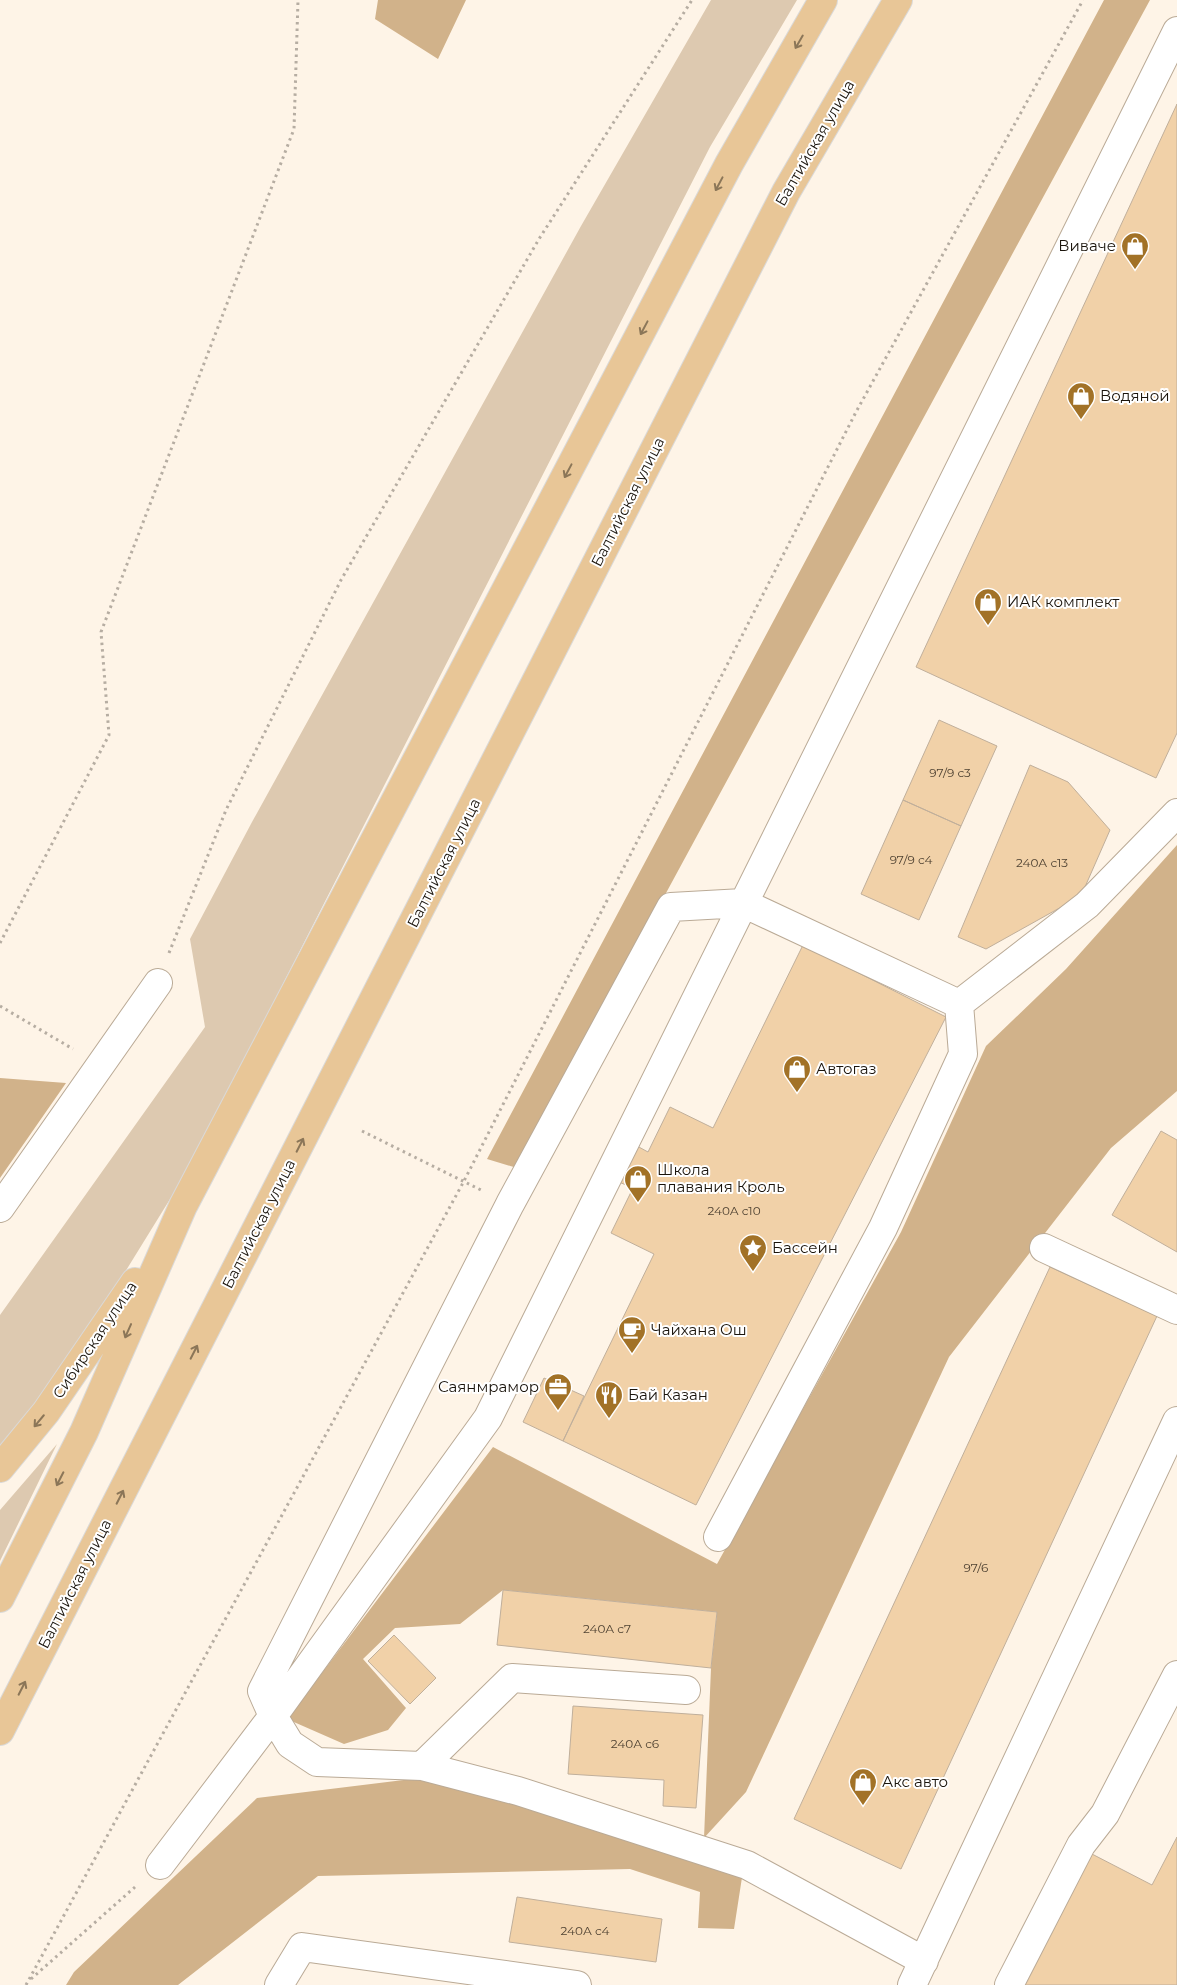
<svg xmlns="http://www.w3.org/2000/svg" width="1177" height="1985" viewBox="0 0 1177 1985" font-family="Montserrat,sans-serif">
	<rect width="100%" height="100%" fill="#fef4e7"/>
	<path fill="#ddc9b0" d="M711,0H797L710,147L188,1170L51,1392L0,1452V1315L205,1027L190,939L252,822L581,226Z
		M57,1444L0,1561V1510Z"/>
	<path fill="#d1b28a" d="M378,0H466L438,59L375,19Z
		M1104,0H1150L517,1168L487,1159Z
		M1177,845V1091L1111,1148L949,1357L746,1792L704,1838L711,1668L717,1612L503,1590L460,1624L395,1628L363,1659L406,1708L388,1730L344,1744L287,1719L493,1447L717,1564L901,1232L986,1046L1066,969Z
		M0,1078L66,1083L0,1178Z
		M428,1777L743,1871L734,1929L698,1928L700,1892L630,1869L318,1876L178,1985H66L74,1972L257,1798Z"/>
	<path fill="#f1d1a8" stroke="#c0af9b" d="M1177,104V733L1156,778L916,667Z
		M939,720L997,746L961,826L903,800Z
		M1030,765L1068,782L1110,830L1081,896L986,949L958,937Z
		M903,800L961,826L919,920L861,894Z
		M803,945L946,1017L696,1505L563,1441L654,1254L611,1233L633,1188L619,1182L637,1146L648,1152L670,1107L713,1128Z
		M1161,1131L1177,1140V1252L1112,1215Z
		M1050,1267L1157,1316L901,1869L794,1819Z
		M544,1378L584,1396L563,1441L523,1422Z
		M503,1590L717,1612L711,1668L497,1645Z
		M394,1635L436,1678L410,1704L368,1661Z
		M573,1706L703,1715L696,1808L663,1806L664,1780L568,1774Z
		M1177,1837V1985H1022L1090,1853L1152,1885Z
		M517,1897L662,1919L656,1962L509,1942Z"/>
	<g fill="none" stroke-linecap="round" stroke-linejoin="round">
		<g stroke="#baaa96" stroke-width="30">
			<path id="minor" d="M0,1208L158,983
				M1044,1248L1177,1310
				M718,1537L883,1228L963,1054L959,1004
				M686,1690L512,1678L422,1766L317,1762L290,1744L273,1716L262,1691L510,1204L671,907L743,903L959,1004L1087,905L1177,813
				M422,1766L518,1791L747,1865L924,1961
				M160,1865L273,1716L488,1418L1177,31
				M279,1985L302,1947L577,1985
				M912,1985L1177,1421
				M1009,1985L1081,1845L1105,1814L1177,1675"/>
		</g>
		<g stroke="#dad9d8" stroke-width="30">
			<path id="major" d="M0,1468L46,1412L135,1282
				M0,1598L84,1432L183,1206L729,164L823,0
				M0,1731L786,192L898,0"/>
		</g>
		<path stroke="#b6ada2" stroke-width="3" stroke-dasharray="2.5 4" stroke-linecap="butt" d="M0,943L109,735L101,632L294,129L298,0
			M169,953L226,810L341,580L539,239L692,0
			M0,1006L73,1049
			M362,1131L481,1190
			M31,1979L135,1887
			M26,1985L464,1181L856,412L1083,0"/>
		<use href="#minor" stroke="#fff" stroke-width="28"/>
		<use href="#major" stroke="#e8c697" stroke-width="28"/>
	</g>
	<defs><path id="oneway-shaft" d="M-6 0H5M1.5-3L5.5 0L1.5 3" fill="none" stroke-width="1.6" stroke-linecap="round" stroke-linejoin="round" transform="scale(1.25)"/></defs>
	<g stroke="#8b7658">
		<use href="#oneway-shaft" transform="translate(799 42) rotate(120)"/>
		<use href="#oneway-shaft" transform="translate(719 184) rotate(118)"/>
		<use href="#oneway-shaft" transform="translate(644 328) rotate(118)"/>
		<use href="#oneway-shaft" transform="translate(568 471) rotate(118)"/>
		<use href="#oneway-shaft" transform="translate(300 1145) rotate(-63)"/>
		<use href="#oneway-shaft" transform="translate(128 1331) rotate(114)"/>
		<use href="#oneway-shaft" transform="translate(194 1352) rotate(-63)"/>
		<use href="#oneway-shaft" transform="translate(39 1421) rotate(130)"/>
		<use href="#oneway-shaft" transform="translate(60 1479) rotate(117)"/>
		<use href="#oneway-shaft" transform="translate(120 1497) rotate(-63)"/>
		<use href="#oneway-shaft" transform="translate(22 1688) rotate(-63)"/>
	</g>
	<defs>
		<g id="shop-pin" transform="scale(1.4375)"><path d="M0 17L-7.5 6A9.5 9.5 0 1 1 7.5 6Z" fill="#a27227" stroke="#fff"/><path d="M-5-2.5h2.3a2.7 3.5 0 0 1 5.4 0H5L5.5 6h-11ZM-1.5-2.5h3a1.5 2.3 0 0 0-3 0Z" fill="#fff"/></g>
		<g id="sight-pin" transform="scale(1.4375)"><path d="M0 17L-7.5 6A9.5 9.5 0 1 1 7.5 6Z" fill="#a27227" stroke="#fff"/><path d="M0-6L1.8-2.2L6-1.7L2.9 1.2L3.7 5.4L0 3.3L-3.7 5.4L-2.9 1.2L-6-1.7L-1.8-2.2Z" fill="#fff"/></g>
		<g id="cafe-pin" transform="scale(1.4375)"><path d="M0 17L-7.5 6A9.5 9.5 0 1 1 7.5 6Z" fill="#a27227" stroke="#fff"/><path d="M-5.5-4.5H6V0H3Q3 3.5 0 3.5H-2.5Q-5.5 3.5-5.5 0ZM3-3.2v2h1.7v-2ZM-6 4.5H4V6H-6Z" fill="#fff"/></g>
		<g id="office-pin" transform="scale(1.4375)"><path d="M0 17L-7.5 6A9.5 9.5 0 1 1 7.5 6Z" fill="#a27227" stroke="#fff"/><path d="M-6-3h4V-5.5h4V-3h4V5H-6ZM-1-4.5V-3h2v-1.5ZM-6 0V1H6V0Z" fill="#fff"/></g>
		<g id="restaurant-pin" transform="scale(1.4375)"><path d="M0 17L-7.5 6A9.5 9.5 0 1 1 7.5 6Z" fill="#a27227" stroke="#fff"/><path d="M-5-6h1v4h1v-4h1v4h1v-4h1v5L-1.5 .5V6h-2V.5L-5-1ZM5-6V6H3V1.5H1.5Q1.5-4 5-6Z" fill="#fff"/></g>
	</defs>
	<g fill-rule="evenodd">
		<use href="#shop-pin" x="1135" y="246"/>
		<use href="#shop-pin" x="1081" y="396"/>
		<use href="#shop-pin" x="988" y="602"/>
		<use href="#shop-pin" x="797" y="1069"/>
		<use href="#shop-pin" x="638" y="1179"/>
		<use href="#sight-pin" x="753" y="1248"/>
		<use href="#cafe-pin" x="632" y="1330"/>
		<use href="#office-pin" x="558" y="1387"/>
		<use href="#restaurant-pin" x="609" y="1395"/>
		<use href="#shop-pin" x="863" y="1782"/>
	</g>
	<g text-anchor="middle" stroke-width="4" stroke-linejoin="round" paint-order="stroke">
		<g font-size="12" fill="#504333">
			<text x="950" y="777">97/9 с3</text>
			<text x="911" y="864">97/9 с4</text>
			<text x="1042" y="867">240А с13</text>
			<text x="734" y="1215">240А с10</text>
			<text x="976" y="1572">97/6</text>
			<text x="607" y="1633">240А с7</text>
			<text x="635" y="1748">240А с6</text>
			<text x="585" y="1935">240А с4</text>
		</g>
		<g font-size="15" fill="#1a140c" stroke="#fff">
			<text transform="translate(815 143) rotate(-60)" y="5">Балтийская улица</text>
			<text transform="translate(628 502) rotate(-63)" y="5">Балтийская улица</text>
			<text transform="translate(444 863) rotate(-63)" y="5">Балтийская улица</text>
			<text transform="translate(259 1224) rotate(-63)" y="5">Балтийская улица</text>
			<text transform="translate(95 1340) rotate(-56)" y="5">Сибирская улица</text>
			<text transform="translate(75 1584) rotate(-63)" y="5">Балтийская улица</text>
		</g>
		<g font-size="15" fill="#1a140c" stroke="#fff" text-anchor="start">
			<text x="1116" y="251" text-anchor="end">Виваче</text>
			<text x="1100" y="401">Водяной</text>
			<text x="1007" y="607">ИАК комплект</text>
			<text x="816" y="1074">Автогаз</text>
			<text x="657" y="1175">Школа<tspan x="657" dy="17">плавания Кроль</tspan></text>
			<text x="772" y="1253">Бассейн</text>
			<text x="651" y="1335">Чайхана Ош</text>
			<text x="539" y="1392" text-anchor="end">Саянмрамор</text>
			<text x="628" y="1400">Бай Казан</text>
			<text x="882" y="1787">Акс авто</text>
		</g>
	</g>
</svg>
